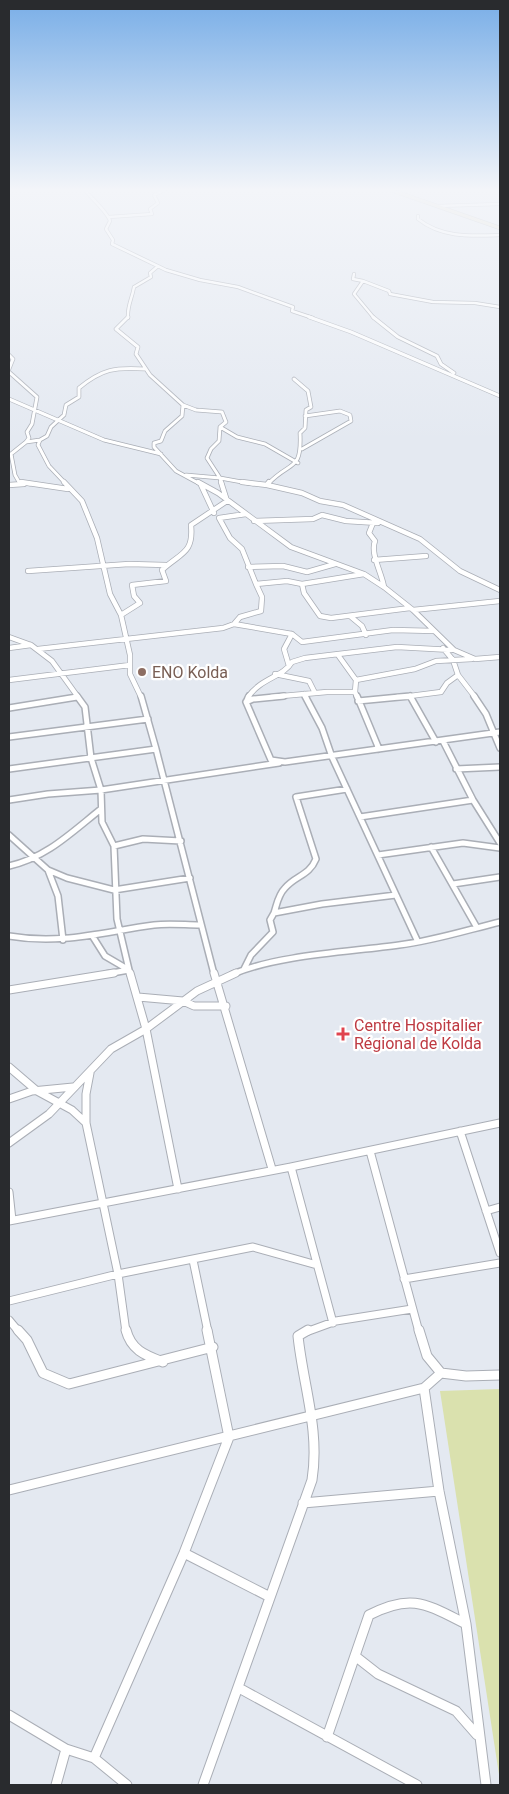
<svg xmlns="http://www.w3.org/2000/svg" width="509" height="1794" viewBox="0 0 509 1794" font-family="Roboto,sans-serif">
	<rect width="100%" height="100%" fill="#e4e9f1"/>
	<path fill="#dae1ae" d="M500,1389V1781L440,1391Z"/>
	<g fill="none" stroke-linecap="round" stroke-linejoin="round">
		<g stroke="#aaaeb6" stroke-width="4">
			<path id="minor-far5" d="M85,190C92,199 108,213 110,221L106,229L113,240L112,244L166,270L200,280L238,287L293,307L292,311L313,318
				M437,206L500,204
				M418,216V219C442,238 470,236 500,235
				M109,217L152,214L150,209L158,203L154,195L165,190
				M354,274L353,279L363,281
				M128,318C127,306 132,299 134,287L151,277L150,273L157,267
				M374,318L354,294L363,281L389,291L390,294L433,302L475,303L500,307"/>
		</g>
		<g stroke="#aaaeb6" stroke-width="4.5">
			<path id="minor-far4" d="M128,317L116,329L138,347L136,354L150,375L183,405L182,416L165,431L161,441L154,443V447L176,471L200,484
				M309,317L351,332L500,396
				M373,317L398,337L437,356L441,364L454,373
				M9,355L13,359L9,369
				M9,372L37,397L32,424L27,432L29,438L26,442
				M9,399L104,440L161,454
				M183,405L196,410L222,412L226,422L220,427L219,441L211,449L207,458L220,478L253,484
				M220,427L237,437L265,444L298,463
				M40,440L38,445L49,466L66,484
				M302,449L351,421L350,415L340,411L305,416
				M186,475L220,478L222,484
				M30,484L19,482L15,475L11,454L26,442L40,440L47,436L51,427L64,415L66,405L79,397V388C102,369 115,367 145,369
				M268,484C290,460 302,473 300,433L305,428L306,410L311,407L308,391L294,379"/>
		</g>
		<g stroke="#aaaeb6" stroke-width="6">
			<path id="minor-far3" d="M21,482L68,489
				M64,482L82,501L97,538L110,594L121,615
				M198,482L218,493L291,547L364,574L384,587L413,610L454,650L475,659L500,657
				M242,482L267,485L302,493L320,501L343,505L420,539L460,571L500,590
				M9,485L24,484
				M201,485L214,513
				M267,485L269,482
				M246,514L219,518L230,538L242,549L256,584
				M254,521L313,519L322,515L346,521L378,523
				M373,523L369,533L375,541C370,554 382,573 384,587
				M374,560L426,556
				M248,567L283,566L307,572L335,564
				M28,571L129,564L166,565
				M302,584L304,593L320,616L331,618L410,608
				M413,610L500,601
				M350,616L362,626L366,635
				M234,624L240,617L261,611L262,597L256,584L287,581L302,584L364,574
				M9,637L31,645L9,648
				M31,645L52,661L78,697
				M38,649L223,628L234,624L292,634L302,642L393,630L434,631
				M338,655L356,680
				M289,666L284,649L292,634
				M275,674L309,681L315,693
				M458,675L475,697
				M9,680L130,665
				M304,694L306,697
				M410,696L441,692L447,683L458,675L453,660L443,648
				M141,697L130,674V655L121,615L140,603L134,596L132,585L166,581L162,570C180,553 194,554 191,525L227,501L221,482
				M248,697C261,678 283,677 292,662L305,658L397,647L452,650
				M271,697L327,692H355
				M357,697L355,692L356,680L415,669L436,661L472,659
				M397,697H411"/>
		</g>
		<g stroke="#aaaeb6" stroke-width="8">
			<path id="minor-far2" d="M77,696L85,707L91,758L101,790L102,822L114,846L117,919L130,974
				M141,696L156,749
				M249,696L246,702L271,760L285,762L500,732
				M305,696L322,728L332,757L417,940
				M357,696L379,749
				M410,696L436,742
				M474,696L486,714L500,748
				M358,701L410,696
				M246,702L253,699L284,696
				M9,708L77,697
				M9,737L148,719
				M443,741L473,800L500,843
				M9,769L156,749L214,974
				M456,769L500,767
				M9,800L48,794L101,790L279,763
				M360,817L473,800
				M9,835L48,870L58,896L63,940
				M114,846L143,839L181,841
				M431,847L476,926
				M378,855L463,843L500,848
				M9,866C46,858 72,832 101,809
				M48,870L67,878L114,890L190,878
				M453,884L500,877
				M274,913C277,904 278,895 285,888C296,875 309,876 316,859L296,797L347,789
				M9,936C62,945 102,932 154,925C169,923 185,925 200,925
				M93,937L105,956L129,970
				M244,969L251,955L273,932L270,920L274,913L322,904L396,895
				M106,974L129,970
				M233,974C278,955 349,952 399,945C433,941 467,930 500,922"/>
		</g>
		<g stroke="#aaaeb6" stroke-width="9">
			<path id="minor-far1" d="M130,973L146,1029L178,1189
				M214,973L272,1169
				M9,990L114,973
				M138,997L183,1001L194,1006H226
				M9,1067L37,1091L72,1110L86,1123
				M90,1073L86,1094V1123L118,1274L126,1332
				M9,1099L32,1091L73,1087
				M460,1131L500,1253
				M9,1143L49,1114L111,1049L146,1029L197,991L236,973
				M370,1151L419,1332
				M291,1167L333,1323
				M9,1192L12,1220
				M486,1211L500,1207
				M9,1221L291,1167L500,1123
				M193,1260L208,1332
				M404,1279L500,1263
				M9,1301L118,1274L253,1247L317,1265
				M9,1320L19,1332
				M306,1332L336,1321L412,1309"/>
		</g>
		<g stroke="#aaaeb6" stroke-width="11">
			<path id="minor" d="M18,1330L27,1340L43,1373L69,1384L213,1347
				M126,1330C131,1350 145,1355 163,1362
				M419,1330L427,1356L441,1373L466,1376L500,1375
				M424,1388L439,1491L466,1624L486,1785
				M9,1490L424,1388L441,1373
				M303,1503L439,1491
				M184,1553L270,1597
				M355,1656L378,1674L456,1711L477,1735
				M239,1688L417,1785
				M9,1715L66,1749L94,1758L127,1785
				M327,1737L369,1615C412,1593 426,1604 466,1624
				M94,1758L184,1553L229,1437L207,1330
				M56,1785L66,1749
				M203,1785L312,1480C320,1430 303,1385 298,1336L308,1330"/>
		</g>
		<g stroke="#aaaeb6" stroke-width="4.5">
			<path id="secondary" d="M391,190L500,228"/>
		</g>
		<use href="#minor-far5" stroke="#fff" stroke-width="2.5"/>
		<use href="#minor-far4" stroke="#fff" stroke-width="3"/>
		<use href="#minor-far3" stroke="#fff" stroke-width="4.5"/>
		<use href="#minor-far2" stroke="#fff" stroke-width="5"/>
		<use href="#minor-far1" stroke="#fff" stroke-width="7"/>
		<use href="#minor" stroke="#fff" stroke-width="9"/>
		<use href="#secondary" stroke="#e6e0cc" stroke-width="3"/>
	</g>
	<linearGradient id="sky" x2="0" y2="1"><stop stop-color="#79aee7"/><stop offset="0.43" stop-color="#f3f5f9"/><stop offset="1" stop-color="#f3f5f9" stop-opacity="0"/></linearGradient>
	<rect width="509" height="441" fill="url(#sky)"/>
	<circle fill="#8d6e63" stroke="#fff" stroke-width="2" cx="142" cy="672" r="5"/>
	<path fill="#e0444e" stroke="#fff" stroke-width="2" d="M340.5 1026.5h5v5h5v5h-5v5h-5v-5h-5v-5h5z"/>
	<g text-anchor="middle" stroke-width="4.5" stroke-linejoin="round" paint-order="stroke">
		<g font-size="16" fill="#785e54" stroke="#fff" text-anchor="start">
			<text x="152" y="678">ENO Kolda</text>
		</g>
		<g font-size="16" fill="#be3a42" stroke="#fff" text-anchor="start">
			<text x="354" y="1031">Centre Hospitalier<tspan x="354" dy="18">Régional de Kolda</tspan></text>
		</g>
	</g>
	<rect width="509" height="1794" fill="none" stroke="#292b2e" stroke-width="20"/>
</svg>
